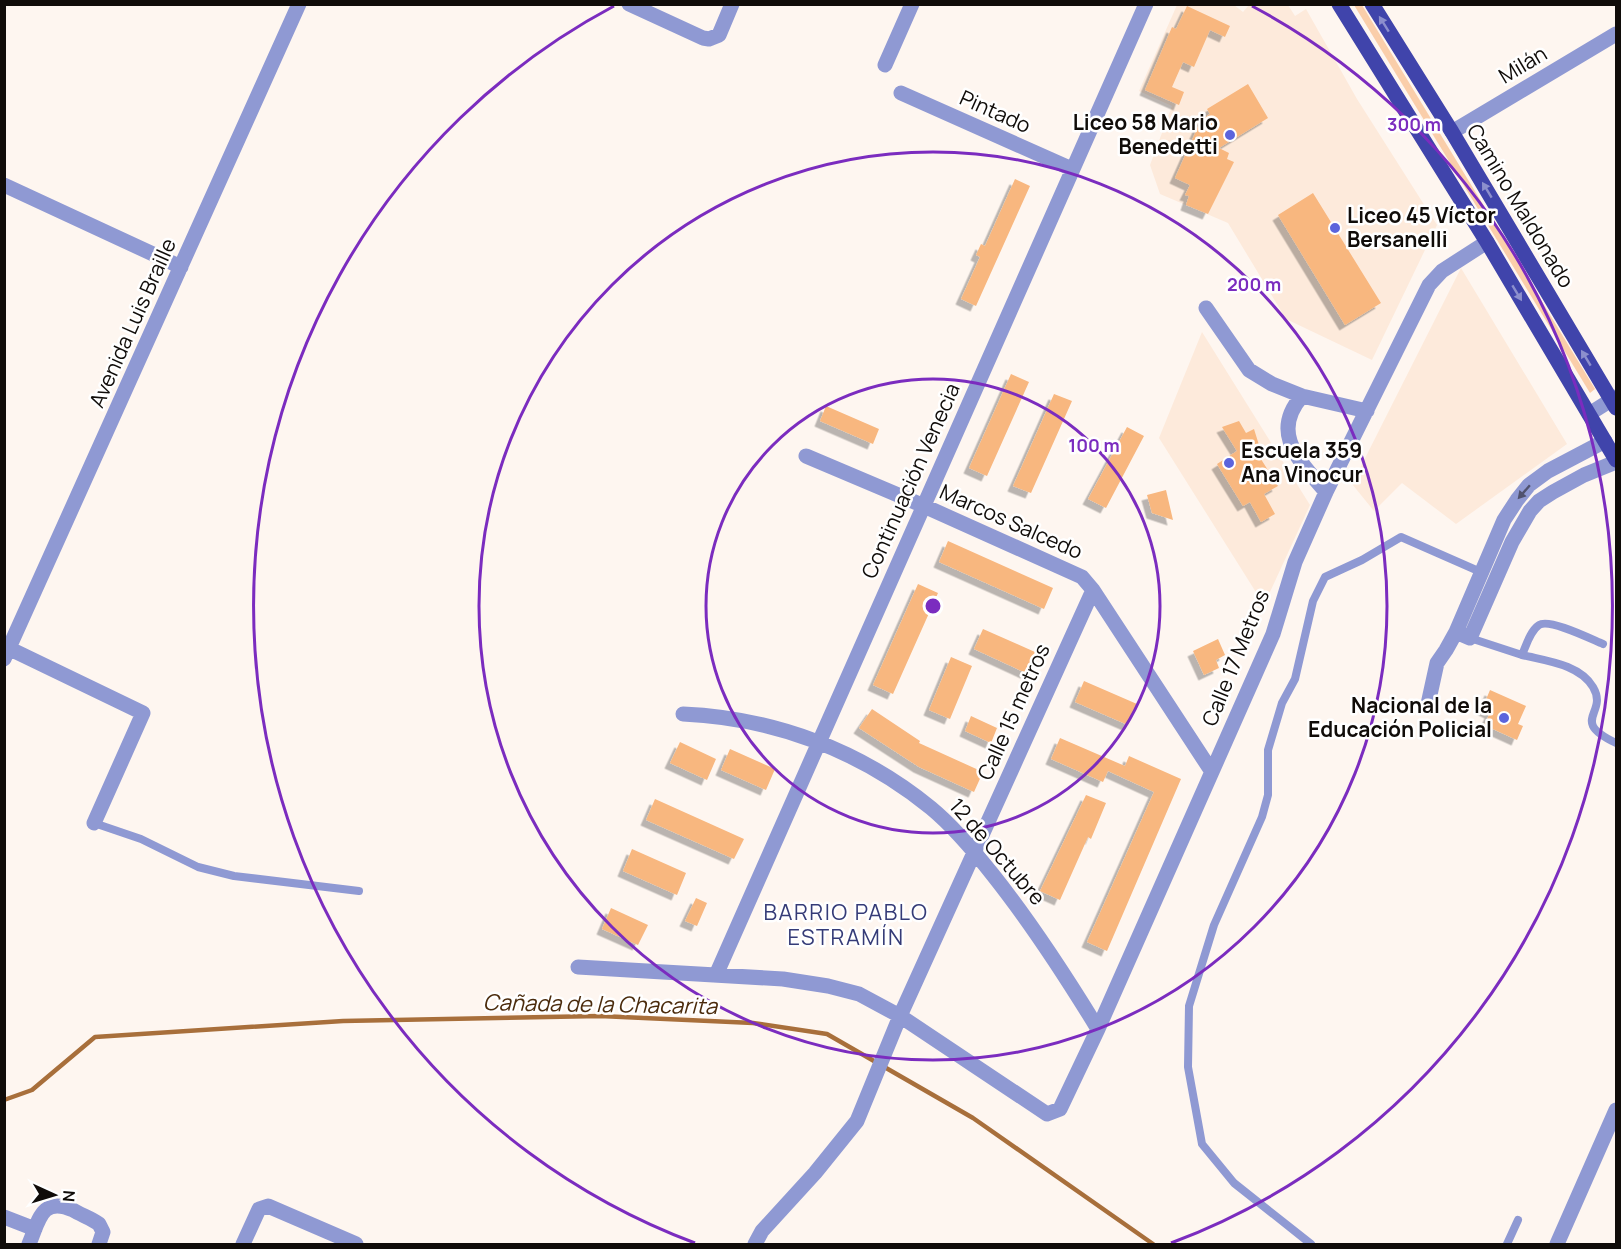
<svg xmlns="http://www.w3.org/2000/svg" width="1621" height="1249" viewBox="0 0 1621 1249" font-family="Manrope,sans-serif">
	<defs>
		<filter id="shadow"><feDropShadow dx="-5.5" dy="5.5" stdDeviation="0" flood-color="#0004"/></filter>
	</defs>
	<rect width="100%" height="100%" fill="#fef6f0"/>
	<path fill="#fdeadb" d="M1177,5H1234L1243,12L1249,5H1288L1295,16L1306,9L1357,99L1437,225L1372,360L1286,319L1228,223L1160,194L1150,165L1172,106L1139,91Z
		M1461,268L1567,444L1456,524L1402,483L1374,511L1352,484Z
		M1202,332L1310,505L1264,605L1159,438Z"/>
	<path fill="#faceaa" d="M1354,5H1362L1595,389L1590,393Z"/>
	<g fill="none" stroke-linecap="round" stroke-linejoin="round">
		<path stroke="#a86f3b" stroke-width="4.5" d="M4,1100L32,1090L95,1037L343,1021L600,1016L753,1023L827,1034L973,1118L1153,1244"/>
	</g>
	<path fill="#f8b77f" filter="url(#shadow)" d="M1187,6L1230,26L1225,37L1210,30L1194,67L1183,62L1172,87L1184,92L1179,105L1145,90L1172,27L1176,29Z
		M1248,84L1268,118L1219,148L1229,153L1227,159L1234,162L1208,214L1186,205L1189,196L1185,195L1190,185L1175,178L1201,120L1210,114L1207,109Z
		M1015,179L1030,186L976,306L961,299L980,257L976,255L981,244L985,246Z
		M1313,193L1381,303L1345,325L1278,215Z
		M1011,374L1029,382L987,476L969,468Z
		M1054,394L1072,401L1031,493L1013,486Z
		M826,406L879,429L873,444L820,421Z
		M1239,421L1246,433L1254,429L1259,445V456L1278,486L1264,494L1275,514L1261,522L1250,502L1243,506L1217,464L1237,451L1222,427Z
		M1127,427L1144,436L1106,508L1088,499Z
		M1166,490L1173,520L1152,513L1147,495Z
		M948,541L1053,588L1044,609L939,562Z
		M918,584L938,593L893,694L873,685Z
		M983,629L1035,652L1026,673L974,649Z
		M1218,639L1225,655L1216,660L1219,668L1204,675L1193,651Z
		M951,657L972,666L950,719L929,710Z
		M1084,681L1137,704L1128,725L1075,702Z
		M1490,690L1526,706L1518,724L1523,726L1517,740L1484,725L1490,713L1482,709Z
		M872,709L920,741L919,743L983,772L974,792L919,767L859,728Z
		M971,716L997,728L991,743L965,731Z
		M1060,738L1125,766L1129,756L1181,779L1107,951L1087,942L1154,792L1108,771L1103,782L1051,759Z
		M680,742L716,759L707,780L670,763Z
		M730,749L775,769L766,790L721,770Z
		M1086,795L1106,803L1091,839L1088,837L1060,900L1040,891Z
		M655,799L744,839L734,859L646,820Z
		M632,849L686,873L677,895L623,871Z
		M696,898L707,903L697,926L685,921Z
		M611,908L648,925L638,945L602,929Z"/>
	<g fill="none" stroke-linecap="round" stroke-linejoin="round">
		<path stroke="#8f99d3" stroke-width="8" d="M1470,638L1522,655C1526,646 1530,631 1539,625C1549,618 1591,639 1603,644
			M1522,655C1546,661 1579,664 1593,687C1609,714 1568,720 1616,743
			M94,823L141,839L198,867L234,876L359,891
			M1311,1244L1234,1183L1202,1144L1188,1067L1189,1006L1214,925L1262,817L1268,795V750L1282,703L1295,679L1313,601L1325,577L1362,560L1401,537L1483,573
			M1507,1244L1518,1220"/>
		<path stroke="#8f99d3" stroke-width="15" d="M629,4L703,38L709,39L719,35L732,4
			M885,65L912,4
			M901,93L1072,169
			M1452,132L1616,34
			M4,185L181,267
			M1206,308L1249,370L1272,384L1302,396L1367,411
			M1302,396C1269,434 1301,462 1326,492
			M1589,414L1616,397
			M806,456L924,506L1082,577L1093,590L1212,772
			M1456,632L1470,638L1512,542L1530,511L1539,501L1553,492L1584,475L1616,462
			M4,646L143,713L94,823
			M4,659L299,4
			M1428,704L1437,663L1446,650L1456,632L1504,520L1517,500L1529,485L1548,471L1605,441
			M683,714C774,718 860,750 931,808C954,827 974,851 993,875C1032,924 1065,975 1098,1029
			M578,967L783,979L828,986L859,994L900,1016L1047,1114L1060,1109L1098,1029L1273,634L1295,562L1326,492L1429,285L1442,271L1487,242
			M716,975L1146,4
			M4,1217L35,1229
			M29,1244C39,1221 41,1196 73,1210C81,1215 91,1218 99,1224L103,1232L99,1244
			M243,1244L259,1209L268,1206L356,1244
			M755,1244L762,1231L815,1173L857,1121L900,1016L1093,590
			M1557,1244L1616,1110"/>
		<path stroke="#4044ab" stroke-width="15" d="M1339,4L1487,242L1616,460
			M1372,4L1452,132L1616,408"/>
	</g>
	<defs><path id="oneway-solid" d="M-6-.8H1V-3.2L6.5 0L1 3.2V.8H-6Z" transform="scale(1.5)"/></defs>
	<g fill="#8c8fcd">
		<use href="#oneway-solid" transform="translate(1384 24) rotate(-122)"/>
		<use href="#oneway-solid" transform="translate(1487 190) rotate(-121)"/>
		<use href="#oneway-solid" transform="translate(1517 293) rotate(59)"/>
		<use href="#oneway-solid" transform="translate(1586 358) rotate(-121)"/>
	</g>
	<use fill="#50526e" href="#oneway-solid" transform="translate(1524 492) rotate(131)"/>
	<g fill="none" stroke="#7b2cbf" stroke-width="3">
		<circle cx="933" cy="606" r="227"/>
		<circle cx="933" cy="606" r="454"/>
		<path d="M695 1243A680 680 0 0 1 614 6M1252 6A680 680 0 0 1 1171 1243"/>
	</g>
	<g fill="#5c64dc" stroke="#fff" stroke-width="2">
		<circle cx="1230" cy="135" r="6"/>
		<circle cx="1335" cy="228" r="6"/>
		<circle cx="1229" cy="463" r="6"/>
		<circle cx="1504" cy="718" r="6"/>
	</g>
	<g text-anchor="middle" stroke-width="5" stroke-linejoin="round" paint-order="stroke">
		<g font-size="21" fill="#100c09" stroke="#fff">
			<text transform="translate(1523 65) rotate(-31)" y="7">Milán</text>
			<text transform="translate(995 112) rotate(24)" y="7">Pintado</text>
			<text transform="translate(1520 206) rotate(59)" y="7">Camino Maldonado</text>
			<text transform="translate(133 323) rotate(-66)" y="7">Avenida Luis Braille</text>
			<text transform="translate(911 481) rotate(-66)" y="7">Continuación Venecia</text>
			<text transform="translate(1011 522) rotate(24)" y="7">Marcos Salcedo</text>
			<text transform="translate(1236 658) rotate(-68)" y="7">Calle 17 Metros</text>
			<text transform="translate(1014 712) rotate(-66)" y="7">Calle 15 metros</text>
			<text transform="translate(997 852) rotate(49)" y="7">12 de Octubre</text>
		</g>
		<g font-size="21" font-weight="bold" fill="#100c09" stroke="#fff" text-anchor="end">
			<text x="1218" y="130">Liceo 58 Mario<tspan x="1218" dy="24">Benedetti</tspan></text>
			<text x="1347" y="223" text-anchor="start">Liceo 45 Víctor<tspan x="1347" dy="24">Bersanelli</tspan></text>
			<text x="1241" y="458" text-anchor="start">Escuela 359<tspan x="1241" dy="24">Ana Vinocur</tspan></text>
			<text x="1492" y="713">Nacional de la<tspan x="1492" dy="24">Educación Policial</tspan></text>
		</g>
		<g font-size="22" letter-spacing="1.5" fill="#353b77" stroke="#fff">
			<text x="846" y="920">BARRIO PABLO<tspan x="846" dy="25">ESTRAMÍN</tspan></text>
		</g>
		<g font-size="22" font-style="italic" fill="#4b2b0c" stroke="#fff">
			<text transform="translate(600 1004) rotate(1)" y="8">Cañada de la Chacarita</text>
		</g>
	</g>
	<circle cx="933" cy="606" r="9" fill="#7b2cbf" stroke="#fff" stroke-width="3"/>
	<g font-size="18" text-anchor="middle" font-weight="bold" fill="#7b2cbf" stroke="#fff" stroke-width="5" stroke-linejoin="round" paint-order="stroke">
		<text x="1414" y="131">300 m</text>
		<text x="1254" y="291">200 m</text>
		<text x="1094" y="452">100 m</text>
	</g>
	<rect width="1621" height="1249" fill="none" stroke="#100c09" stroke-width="12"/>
	<g transform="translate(54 1195) rotate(94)" stroke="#ffffff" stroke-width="4.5" paint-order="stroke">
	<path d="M0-4.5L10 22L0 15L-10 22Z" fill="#100c09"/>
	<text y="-9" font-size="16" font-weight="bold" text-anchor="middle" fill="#100c09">N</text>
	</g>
</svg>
